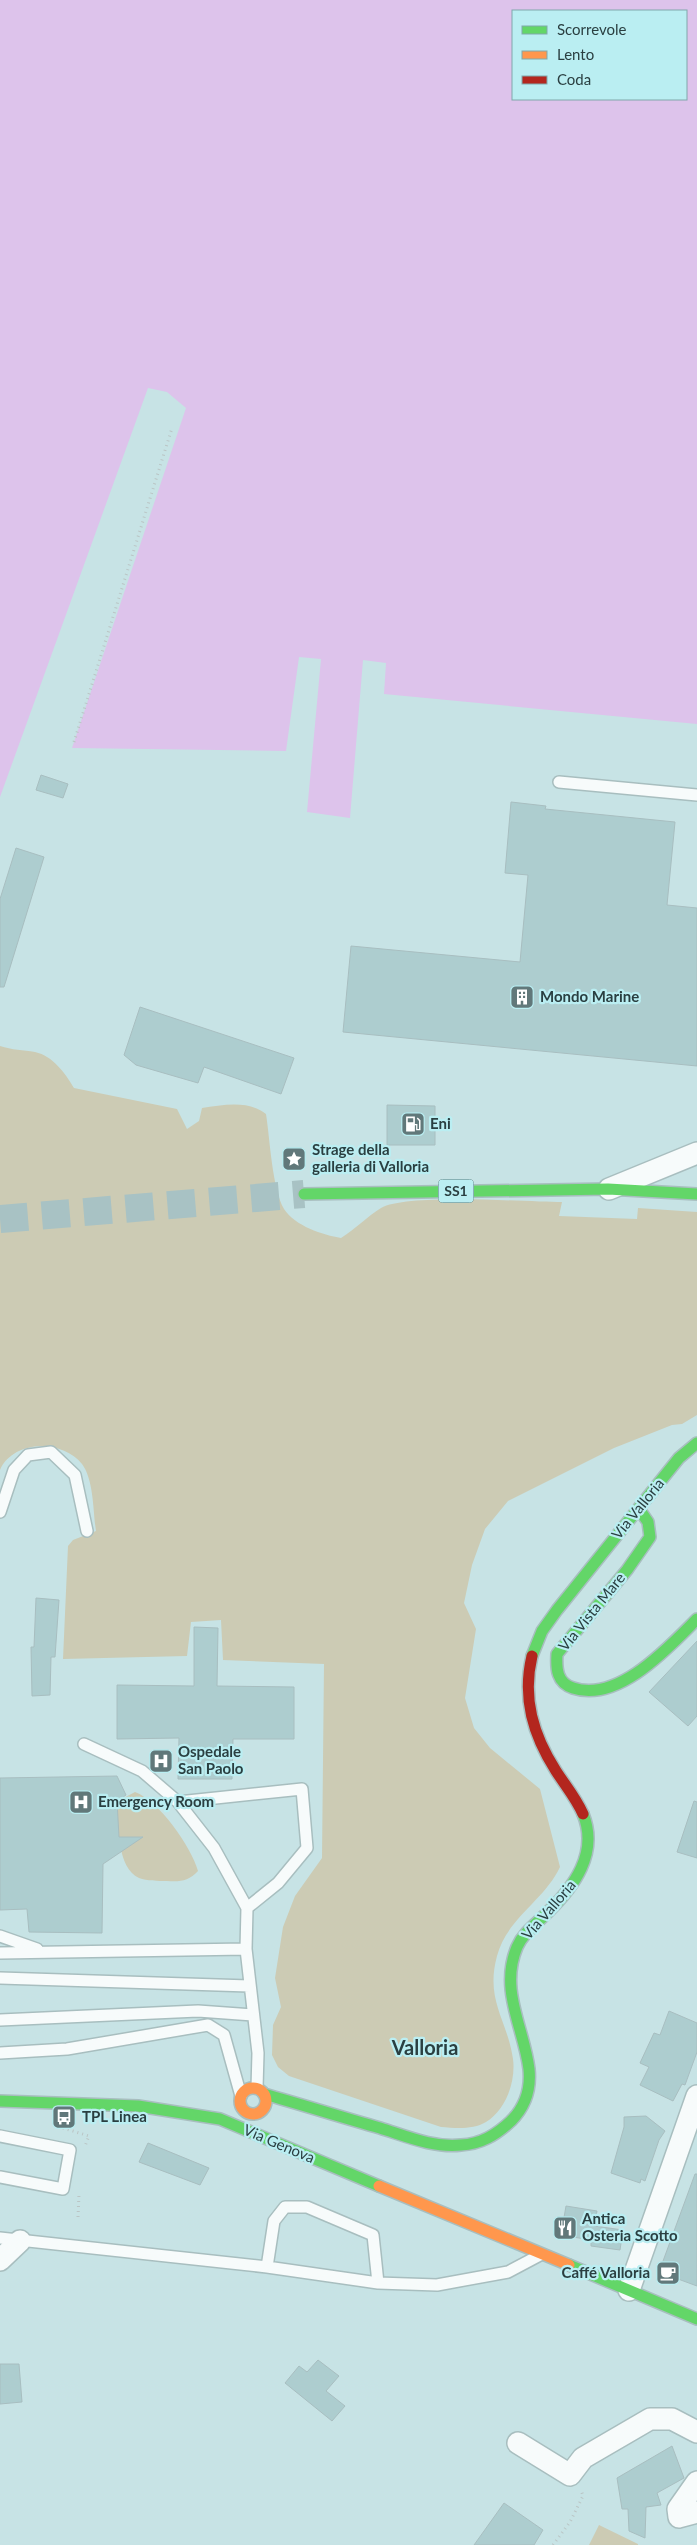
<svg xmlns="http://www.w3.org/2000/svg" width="697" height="2545" viewBox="0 0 697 2545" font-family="Lato,sans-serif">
	<rect width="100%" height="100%" fill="#c7e3e5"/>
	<path fill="#cccbb4" d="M0,1046C12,1050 23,1050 35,1052C53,1056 65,1073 74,1088L177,1109L187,1129L199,1121L202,1108C223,1105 249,1100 266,1114C270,1139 272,1188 284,1209C295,1226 323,1235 341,1238C355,1229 368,1216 381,1208C408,1193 526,1202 562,1202L559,1216L637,1219L638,1208L697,1212V1415L682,1424L672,1425L614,1448L508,1501L485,1529L472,1565L464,1603L476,1629L465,1698L474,1728L490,1748L540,1789L560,1867C544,1901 507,1918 497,1956C485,2000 507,2019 513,2059C516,2081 506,2110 486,2122C473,2130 455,2128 441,2127L289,2076L278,2067L272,2055L273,2025L281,2007L275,1978L283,1927L295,1896L322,1858L324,1664L223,1660L221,1620L191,1622L187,1656L63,1659L68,1546L73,1540L96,1531C93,1512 94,1480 82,1464C62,1439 13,1440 0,1470Z
		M135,1792C159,1801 191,1846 198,1871C189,1881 180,1882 167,1881C158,1881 147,1881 139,1878C117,1868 118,1825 117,1805L118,1801Z
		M599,2525L638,2544V2545H589Z"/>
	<path fill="#ddc3eb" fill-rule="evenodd" d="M0,0H697V724L384,694L386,663L363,660L350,818L307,812L321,659L299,657L286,751L72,748L186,408L167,392L148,388L0,797ZM513,11H686V99H513Z"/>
	<path fill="#adcdcf" stroke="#a8bec0" d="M41,775L68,784L63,798L36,790Z
		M511,802L546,806L545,809L675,822L667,905L697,908V1066L343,1032L351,946L520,962L528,875L505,873Z
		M16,848L44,857L4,987H0V899Z
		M140,1007L294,1058L281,1094L204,1067L198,1083L136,1065L124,1055Z
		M387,1105L435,1106V1145H387Z
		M36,1598L59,1600L55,1657H51L50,1695L32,1696L31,1647H34Z
		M194,1627L218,1628L217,1686L294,1687V1739H233L232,1779H178L179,1738L117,1739V1685L194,1686Z
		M697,1641V1716L688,1726L649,1692Z
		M117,1776L126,1795L117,1801L119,1837H143L103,1864L102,1933L29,1932L27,1909L0,1910V1778Z
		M694,1801L697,1802V1858L677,1852Z
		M669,2011L697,2023V2052L685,2085L682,2084L673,2101L640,2085L649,2067L640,2063L654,2033L660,2035Z
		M646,2116L665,2131L659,2140L645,2181L641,2179L640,2183L611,2173L624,2127V2117Z
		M148,2143L209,2168L200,2185L139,2162Z
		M695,2174H697V2286L659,2272Z
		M566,2206L597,2211L594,2226L623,2230L620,2250L591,2246V2240L561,2235Z
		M318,2360L339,2376L326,2391L345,2406L332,2421L285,2383L299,2366L307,2372Z
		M0,2364H19L22,2402L0,2404Z
		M672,2446L684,2478L657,2493L661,2505L646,2507L645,2538L629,2531L628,2509H622L617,2478Z
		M504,2503L543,2530L534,2545H474Z"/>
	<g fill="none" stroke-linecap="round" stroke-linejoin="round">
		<path stroke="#a8c2c4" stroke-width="28" stroke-dasharray="28 14" stroke-linecap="butt" d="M0,1219L304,1194"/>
		<g stroke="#a8bebf" stroke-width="14">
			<path id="lane" d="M559,782L697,795
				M0,1512L14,1470L28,1455L51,1452L75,1475L87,1531
				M84,1744L142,1771L178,1802L214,1848L247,1908L246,1949L258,2053L257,2088
				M178,1802L302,1789L307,1848L278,1883L247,1908
				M0,1936L37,1949
				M0,1953L246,1949
				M0,1978L249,1986
				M0,2020L198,2011L253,2015
				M0,2053L67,2049L208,2025L224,2035L241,2096
				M0,2136L70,2150L63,2189L0,2177
				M0,2238L267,2267L378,2283L437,2285L508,2272L540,2255
				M267,2267L274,2221L285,2207H307L373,2235L378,2283"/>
		</g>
		<g stroke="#a8bebf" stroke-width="24">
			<path id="street" d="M609,1189L697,1153
				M0,2260L20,2241
				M629,2290L697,2096
				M518,2443L570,2475L583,2458L650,2419H672L697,2432
				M697,2482L678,2509L679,2517L697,2512"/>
		</g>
		<g stroke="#a8bebf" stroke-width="14">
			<path id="fast" d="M304,1194L608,1189L697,1194
				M639,1509L648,1522L650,1537L627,1570L557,1654C556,1669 557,1683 573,1688C618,1703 668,1648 697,1619
				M532,1656L542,1631L557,1610L679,1458L697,1443
				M264,2094C303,2105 341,2117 380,2128C406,2136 433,2148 461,2145C481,2144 496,2135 511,2121C525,2107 531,2089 529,2069C524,2028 499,1990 517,1947C523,1933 536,1924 547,1913C574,1887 599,1853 583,1814
				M0,2101L138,2106L220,2119L379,2186
				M569,2265L697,2319"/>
		</g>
		<g stroke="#a8bebf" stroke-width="14">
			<path id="slow" d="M240 2101a13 13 0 1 1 26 0a13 13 0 1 1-26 0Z
				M379,2186L569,2265"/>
		</g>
		<g stroke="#a8bebf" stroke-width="14">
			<path id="jam" d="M532,1656C522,1698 533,1735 556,1771C565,1785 576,1798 583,1814"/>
		</g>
		<path stroke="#bac5c5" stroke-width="3" stroke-dasharray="1 4" stroke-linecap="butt" d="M74,742L172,428
			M63,2128L89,2136L85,2146
			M78,2217L79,2194
			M553,2545L570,2522L583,2496L581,2490"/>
		<use href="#lane" stroke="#f7fbfb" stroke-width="11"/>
		<use href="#street" stroke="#f7fbfb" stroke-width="21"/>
		<use href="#fast" stroke="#63d668" stroke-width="11"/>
		<use href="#slow" stroke="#ff974d" stroke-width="11"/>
		<use href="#jam" stroke="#b3261e" stroke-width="11"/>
	</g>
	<defs>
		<g id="building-square" transform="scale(1.25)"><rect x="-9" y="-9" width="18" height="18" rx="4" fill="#61787a" stroke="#baeef2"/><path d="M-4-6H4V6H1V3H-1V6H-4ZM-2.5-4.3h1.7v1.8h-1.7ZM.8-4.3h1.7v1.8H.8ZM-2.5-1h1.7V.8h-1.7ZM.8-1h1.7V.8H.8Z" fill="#fff"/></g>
		<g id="fuel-square" transform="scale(1.25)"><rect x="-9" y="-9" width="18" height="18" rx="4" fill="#61787a" stroke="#baeef2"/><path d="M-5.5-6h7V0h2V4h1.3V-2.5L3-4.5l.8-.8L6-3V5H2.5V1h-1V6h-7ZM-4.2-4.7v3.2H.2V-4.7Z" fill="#fff"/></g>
		<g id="sight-square" transform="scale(1.25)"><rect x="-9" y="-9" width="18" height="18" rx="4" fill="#61787a" stroke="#baeef2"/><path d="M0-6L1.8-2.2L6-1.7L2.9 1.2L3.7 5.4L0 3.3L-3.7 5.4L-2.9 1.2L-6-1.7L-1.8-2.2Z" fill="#fff"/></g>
		<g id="hospital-square" transform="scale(1.25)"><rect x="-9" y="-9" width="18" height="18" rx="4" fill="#61787a" stroke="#baeef2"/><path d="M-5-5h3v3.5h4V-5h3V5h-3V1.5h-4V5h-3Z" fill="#fff"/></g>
		<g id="bus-square" transform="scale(1.25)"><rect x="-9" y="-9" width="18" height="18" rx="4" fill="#61787a" stroke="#baeef2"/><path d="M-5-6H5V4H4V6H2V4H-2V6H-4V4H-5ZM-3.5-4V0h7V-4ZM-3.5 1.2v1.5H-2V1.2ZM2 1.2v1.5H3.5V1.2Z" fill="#fff"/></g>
		<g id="restaurant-square" transform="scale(1.25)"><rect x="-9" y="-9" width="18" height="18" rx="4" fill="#61787a" stroke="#baeef2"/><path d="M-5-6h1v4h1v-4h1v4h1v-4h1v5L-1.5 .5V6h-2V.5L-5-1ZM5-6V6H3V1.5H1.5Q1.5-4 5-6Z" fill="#fff"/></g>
		<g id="cafe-square" transform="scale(1.25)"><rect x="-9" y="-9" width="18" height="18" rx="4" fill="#61787a" stroke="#baeef2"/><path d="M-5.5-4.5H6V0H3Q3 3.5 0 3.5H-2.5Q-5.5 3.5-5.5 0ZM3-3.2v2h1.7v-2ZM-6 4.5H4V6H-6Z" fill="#fff"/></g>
	</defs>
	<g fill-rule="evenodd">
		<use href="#building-square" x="522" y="997"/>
		<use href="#fuel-square" x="413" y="1124"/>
		<use href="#sight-square" x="294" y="1159"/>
		<use href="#hospital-square" x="161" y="1761"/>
		<use href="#hospital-square" x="81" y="1802"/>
		<use href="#bus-square" x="64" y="2117"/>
		<use href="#restaurant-square" x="565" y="2228"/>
		<use href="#cafe-square" x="668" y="2273"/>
	</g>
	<g text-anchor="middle" stroke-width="4.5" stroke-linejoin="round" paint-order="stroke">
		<rect fill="#baeef2" stroke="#557476" stroke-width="1" x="438.5" y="1179.5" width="35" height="23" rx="4"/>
		<g font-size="14" font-weight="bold" fill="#2a3f41">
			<text x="456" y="1196">SS1</text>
		</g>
		<g font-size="15" font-weight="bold" fill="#2a3f41" stroke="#baeef2" text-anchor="start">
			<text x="540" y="1002">Mondo Marine</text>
			<text x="430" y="1129">Eni</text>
			<text x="312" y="1155">Strage della<tspan x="312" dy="17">galleria di Valloria</tspan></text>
			<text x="178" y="1757">Ospedale<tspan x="178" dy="17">San Paolo</tspan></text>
			<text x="98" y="1807">Emergency Room</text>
			<text x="82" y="2122">TPL Linea</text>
			<text x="582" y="2224">Antica<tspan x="582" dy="17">Osteria Scotto</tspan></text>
			<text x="650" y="2278" text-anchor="end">Caffé Valloria</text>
		</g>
		<g font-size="15" fill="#2a3f41" stroke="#baeef2">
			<text transform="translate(638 1509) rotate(-51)" y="5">Via Valloria</text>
			<text transform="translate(592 1612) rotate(-51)" y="5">Via Vista Mare</text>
			<text transform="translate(549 1910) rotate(-49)" y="5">Via Valloria</text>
			<text transform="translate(279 2144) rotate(23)" y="5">Via Genova</text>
		</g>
		<g font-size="20" font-weight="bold" fill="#2a3f41" stroke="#baeef2">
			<text x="425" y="2055">Valloria</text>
		</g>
	</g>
	<rect x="512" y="10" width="175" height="90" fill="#baeef2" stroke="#80a8ab"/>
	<rect x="522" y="26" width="25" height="8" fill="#63d668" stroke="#80a8ab"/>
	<text x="557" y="35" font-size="15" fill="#2a3f41">Scorrevole</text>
	<rect x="522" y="51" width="25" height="8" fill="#ff974d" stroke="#80a8ab"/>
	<text x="557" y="60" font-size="15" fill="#2a3f41">Lento</text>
	<rect x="522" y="76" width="25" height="8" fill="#b3261e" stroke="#80a8ab"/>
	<text x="557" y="85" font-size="15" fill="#2a3f41">Coda</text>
</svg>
